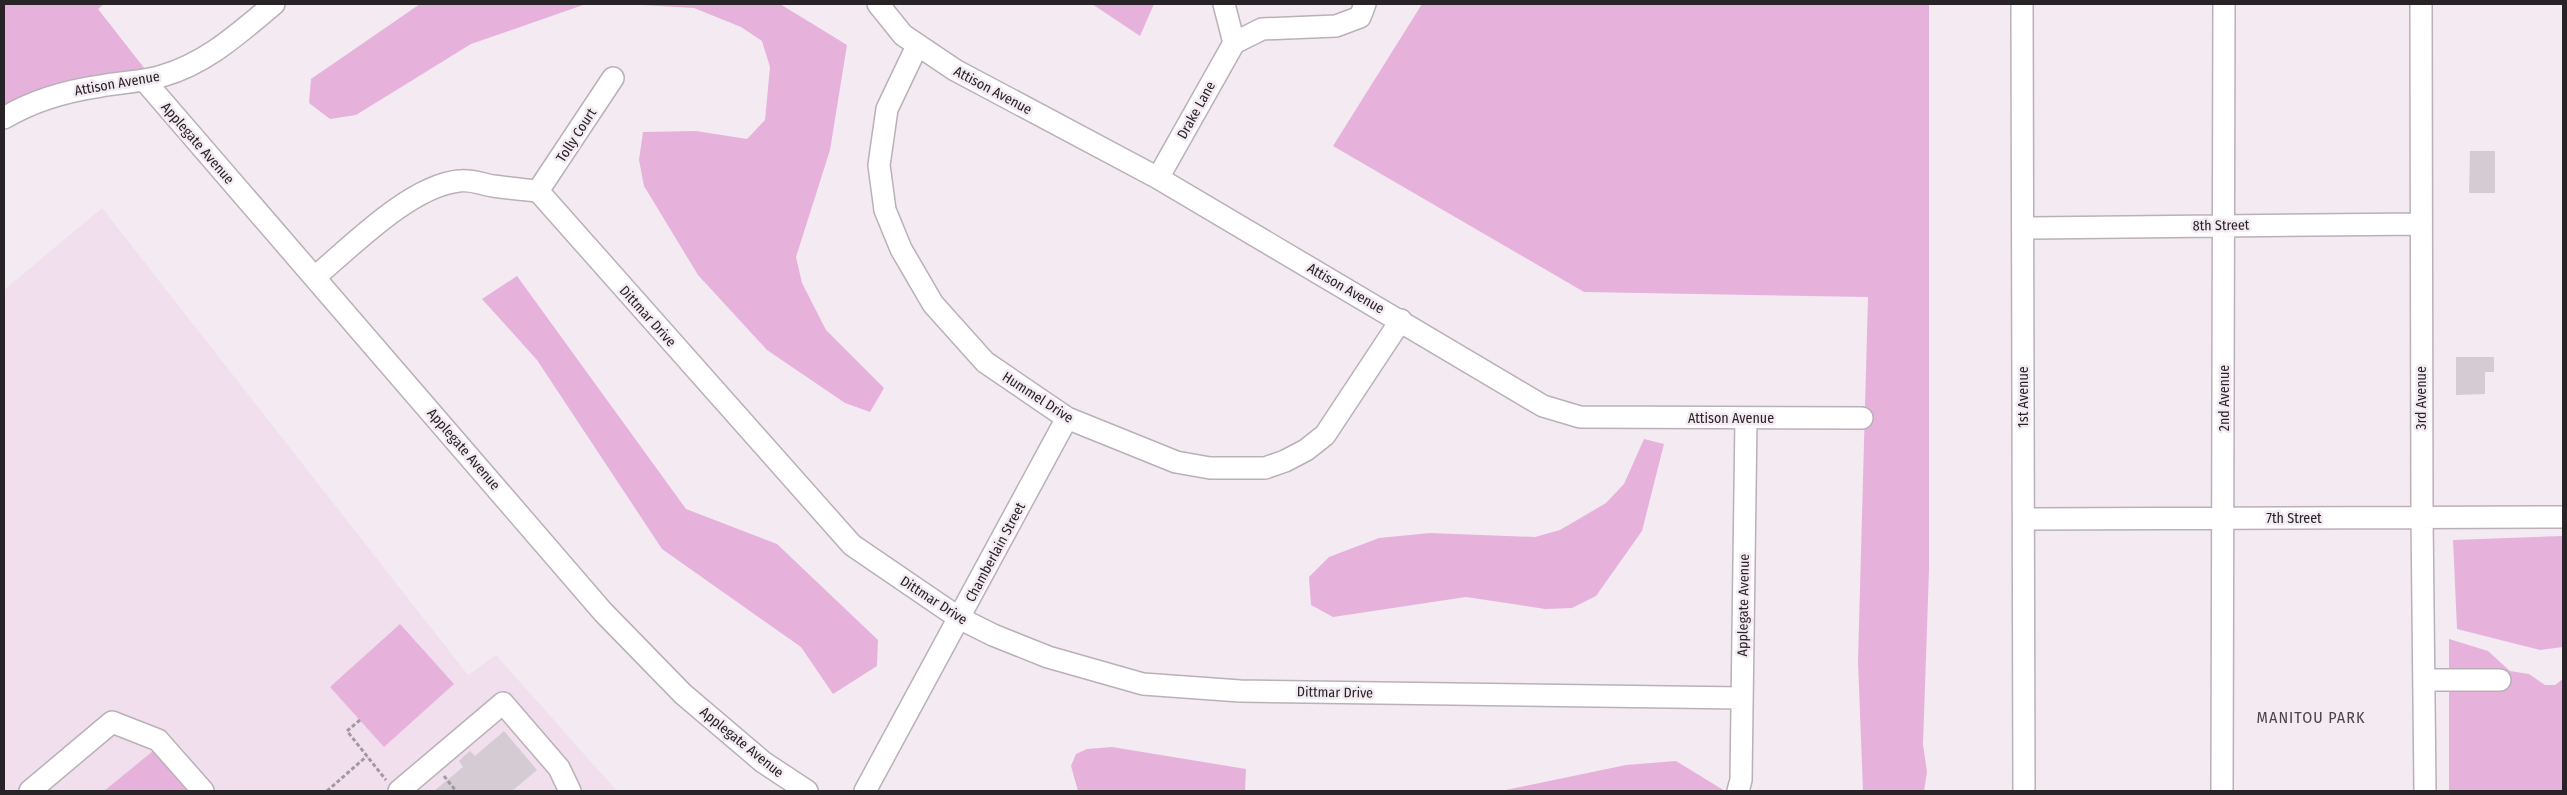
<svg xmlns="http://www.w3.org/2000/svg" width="2567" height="795" viewBox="0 0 2567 795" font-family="'Fira Sans Condensed',sans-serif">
	<rect width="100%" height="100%" fill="#f4eaf2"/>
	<path fill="#f1dfed" d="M102,208L468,675L496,655L617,791H187L153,751L104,791H4V290Z"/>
	<path fill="#e6b2dc" d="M4,4H104L98,9L152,78L4,114Z
		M420,4H586L471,44L356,115L330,119L309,103L311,79Z
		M624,4H780L847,45L830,150L796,257L802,283L826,330L884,388L870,412L845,403L767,350L698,275L644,186L639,160L643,132L696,131L747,139L765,120L770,67L762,41L741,27L694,8Z
		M1092,4H1154L1140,36Z
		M1422,4H1929V570L1923,744L1927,772L1924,791H1863L1858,661L1868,297L1584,292L1333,146Z
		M517,276L686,509L777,544L878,640L877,666L833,694L801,647L662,549L537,360L482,299Z
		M1644,439L1664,444L1642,531L1596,596L1572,608L1545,609L1466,597L1333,617L1311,605L1309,577L1329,557L1379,538L1430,533L1535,537L1560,530L1606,503L1624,484Z
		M2563,536V647L2540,650L2457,629L2453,540Z
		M400,624L454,684L384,747L330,687Z
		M2449,639L2488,651L2510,671L2529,674L2545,685H2555L2563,679V791H2449Z
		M1112,747L1246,769L1245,791H1078L1071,766L1076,754L1087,749Z
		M153,751L187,791H104Z
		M1676,761L1725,791H1501L1626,765Z"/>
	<path fill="#d5cbd3" d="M2470,151H2495V193H2469Z
		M2456,357H2494V372H2485V394L2456,395Z
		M504,731L537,770L518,786L512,791H434L463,767L459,761L464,756L470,751L475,756Z"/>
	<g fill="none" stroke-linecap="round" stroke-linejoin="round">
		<g stroke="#bab0b8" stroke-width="24">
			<path id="minor" d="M878,4L903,35L955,70L1158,178L1543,406L1580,417L1862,418
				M1224,4L1234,43
				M2022,4L2024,791
				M2421,4L2422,517L2425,791
				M1234,43L1262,29L1336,26L1360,17L1365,4
				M917,46L887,109L879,165L885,210L901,249L933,304L985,362L1067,418L1176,462L1210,468H1265L1285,461L1306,450L1325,435L1401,320
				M144,80L603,612L683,694L763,762L807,791
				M4,118C34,100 66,91 101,86C122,82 142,82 162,76C207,63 239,33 274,4
				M1158,178L1234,43
				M538,191L613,78
				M2023,228L2420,224
				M315,277C352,246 410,186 459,181C471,179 481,184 493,186C508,188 523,190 538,191L852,545L959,618L993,635L1048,657L1143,684L1240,691L1742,698
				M2024,519L2563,517
				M2425,680H2500
				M30,791L112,722L158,740L203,791
				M399,791L503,703L559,768L570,791
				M865,791L1067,418
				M1738,791L1741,780L1746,418
				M2222,791L2224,4"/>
		</g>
		<path stroke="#a1999f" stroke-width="3" stroke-dasharray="4 2.5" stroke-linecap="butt" d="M360,720L347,731L386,780
			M444,776L456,791
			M327,791L367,756"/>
		<use href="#minor" stroke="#fff" stroke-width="21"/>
	</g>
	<g text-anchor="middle" stroke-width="5" stroke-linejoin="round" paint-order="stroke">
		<g font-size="14" fill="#272326" stroke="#f4eaf2">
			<text transform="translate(117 83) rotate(-10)" y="5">Attison Avenue</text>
			<text transform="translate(993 90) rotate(28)" y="5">Attison Avenue</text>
			<text transform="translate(1196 110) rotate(-61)" y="5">Drake Lane</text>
			<text transform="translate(576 135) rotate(-57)" y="5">Tolly Court</text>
			<text transform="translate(198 143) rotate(49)" y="5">Applegate Avenue</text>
			<text transform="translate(2221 225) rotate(-1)" y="5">8th Street</text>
			<text transform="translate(1346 288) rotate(30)" y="5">Attison Avenue</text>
			<text transform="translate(648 316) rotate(48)" y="5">Dittmar Drive</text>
			<text transform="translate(1038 397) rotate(33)" y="5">Hummel Drive</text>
			<text transform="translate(2023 397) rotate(-90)" y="5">1st Avenue</text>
			<text transform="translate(2224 398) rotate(-90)" y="5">2nd Avenue</text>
			<text transform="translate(2421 398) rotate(-90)" y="5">3rd Avenue</text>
			<text x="1731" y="423">Attison Avenue</text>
			<text transform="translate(464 449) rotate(49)" y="5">Applegate Avenue</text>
			<text x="2294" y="523">7th Street</text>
			<text transform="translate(995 552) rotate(-62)" y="5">Chamberlain Street</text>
			<text transform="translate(934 600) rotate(33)" y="5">Dittmar Drive</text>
			<text transform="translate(1743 605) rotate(-89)" y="5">Applegate Avenue</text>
			<text transform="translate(1335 692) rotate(1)" y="5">Dittmar Drive</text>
			<text transform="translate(742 742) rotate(39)" y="5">Applegate Avenue</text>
		</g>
		<g font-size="16" letter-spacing="1" fill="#4e454c" stroke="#f4eaf2">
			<text x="2311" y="723">MANITOU PARK</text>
		</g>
	</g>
	<rect width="2567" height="795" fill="none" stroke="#272326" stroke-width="10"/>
</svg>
